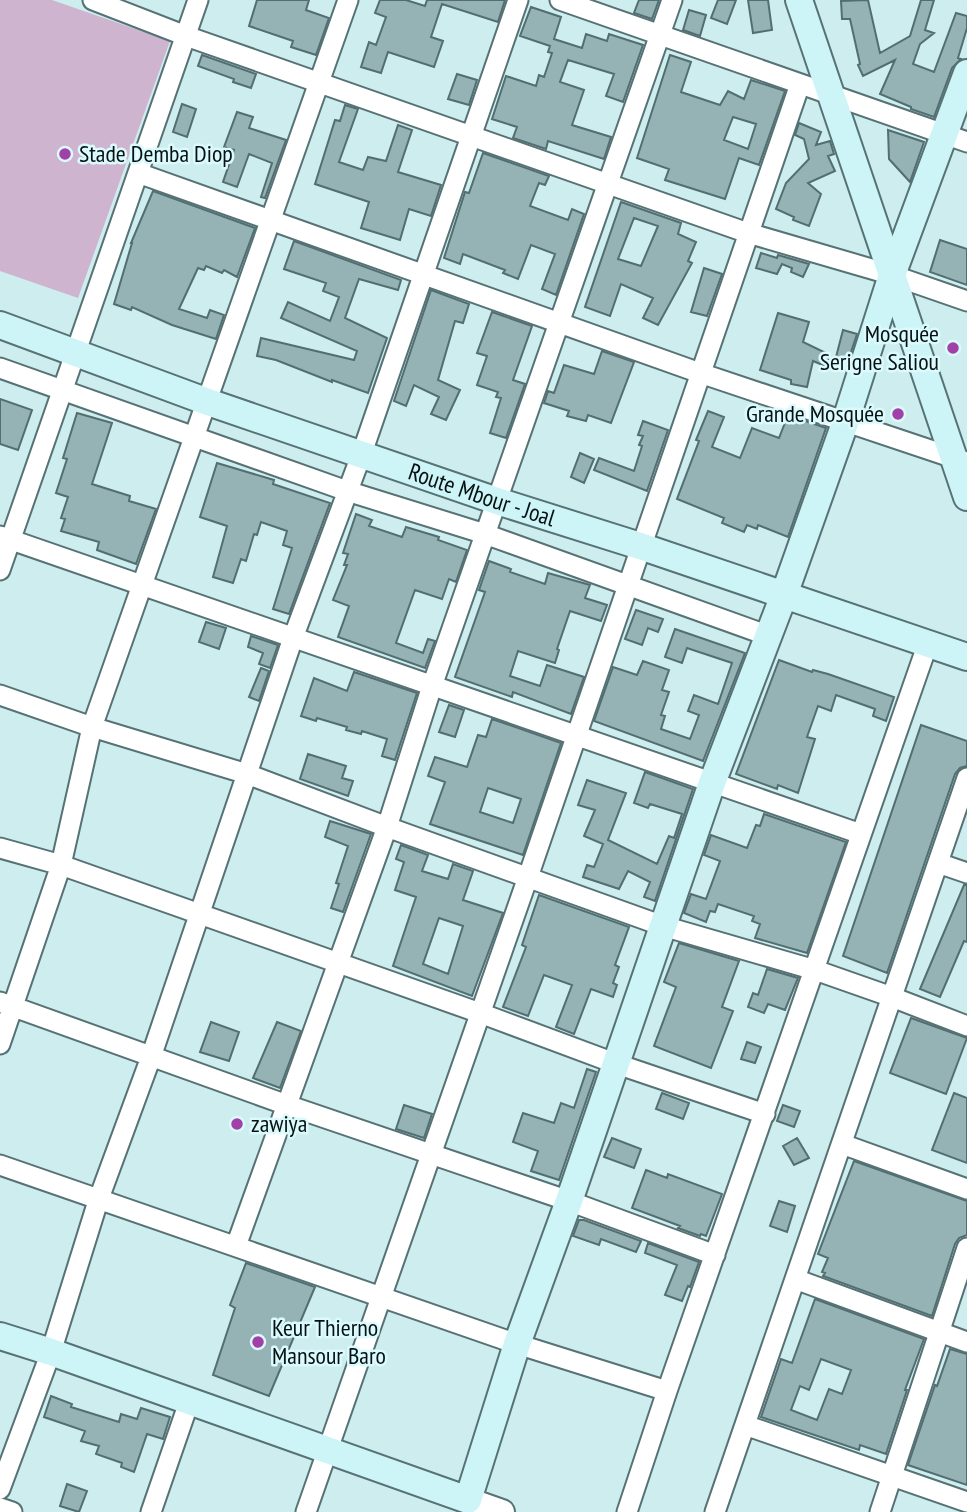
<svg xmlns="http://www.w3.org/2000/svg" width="967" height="1512" viewBox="0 0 967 1512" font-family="'PT Sans Narrow',sans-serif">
	<rect width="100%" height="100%" fill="#ceedef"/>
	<path fill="#ceb4cf" d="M0,0H52L170,41L78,298L0,271Z"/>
	<path fill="#95b2b5" stroke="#526e70" stroke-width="2" fill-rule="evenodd" d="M257,0H309L306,10L329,18L316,55L291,47L293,41L249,26Z
		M380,0H406L425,6L427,0H505L498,22L442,4L431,37L443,41L434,67L388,52L381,73L361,67L369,42L376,45L386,17L375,13Z
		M639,0H659L652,19L634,13Z
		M718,0H736L727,24L711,18Z
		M748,0H768L772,30L753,33Z
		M868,0L880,53L910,36L921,0H934L925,30L934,33L920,44L913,64L934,72L956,13L967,16V28L958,58L961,59L952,68L934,117L911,109V107L880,94L895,60L863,76L858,65L860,64L850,19H842L841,1Z
		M531,7L561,17L554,39L582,48L586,34L607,41L609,34L643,45L623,102L606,96L614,74L568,60L560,82L584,90L572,125L611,137L604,159L548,141L546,149L513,138L517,127L492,119L506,76L536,86L539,75L544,77L552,53L548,52L550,46L520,36Z
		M689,10L706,15L700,36L683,30Z
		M202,55L256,74L251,88L233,82L234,79L198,66Z
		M670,55L691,62L681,92L720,105L728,91L744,99L751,80L785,91L759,165L739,158L725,199L665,180L669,169L637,158ZM733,117L756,124L748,149L724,140Z
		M457,74L477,80L469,105L448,99Z
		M182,104L196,109L187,137L173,132Z
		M345,105L358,109L339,162L363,170L368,157L386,161L398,125L412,130L398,172L441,185L431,216L409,209L400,240L361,228L369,202L315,184L335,120L340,121Z
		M237,112L253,117L249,128L286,140L265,198L261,197L272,163L249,154L237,187L223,182L234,150L224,147Z
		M799,123L821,132L816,145L830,141L834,154L828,156L835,171L808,183L821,194L809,226L793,220L794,217L776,209L786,183L809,159L804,139L795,135Z
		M888,130L924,142L910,182L889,159Z
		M483,153L549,176L545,185L539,183L530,206L568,220L572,209L584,214L556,295L542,289L555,254L531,245L518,279L503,273L505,270L463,254L460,264L444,258L465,192L469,193Z
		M153,191L255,228L237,277L224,270L222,273L206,266L204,270L198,268L179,309L207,318L210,310L224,315L216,339L172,325L132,307L131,310L114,304L132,243H131Z
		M621,202L681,223L678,234L696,242L688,261L692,263L658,325L643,318L653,298L621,284L610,316L585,307ZM634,218L658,226L641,266L618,259Z
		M940,240L967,249V285L930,272Z
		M294,241L401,280L398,290L359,279L345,318L387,338L368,393L332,380V382L276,360L257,356L261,338L354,360L357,351L281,318L288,302L330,321L339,297L323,291L326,283L284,269Z
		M761,253L777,258L778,255L809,264L803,277L791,272L792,268L782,264L777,274L756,268Z
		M704,268L722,274L707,316L691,312Z
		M431,290L469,304L463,323L455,321L438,380L460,390L446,420L431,414L439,397L414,385L406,406L394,401Z
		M492,312L532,326L513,380L525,384L506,438L490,433L501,398L496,397L498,392L477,385L487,356L477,353Z
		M778,313L809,322L803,342L830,355L825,366L813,361L807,387L791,384V380L760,370Z
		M843,330L857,334L848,361L836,357Z
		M602,351L634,362L611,423L588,415L586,421L567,416L569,411L544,403L548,391L554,393L564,365L594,374Z
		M0,399L32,410L18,450L0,444Z
		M708,411L724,417L712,447L740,458L752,428L779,438L788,415L826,428L788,537L758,525L757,529L747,525L744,532L722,523L724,518L677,499L699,441L696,440Z
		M77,413L112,423L92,484L130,496L129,501L156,509L136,564L97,550L99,542L61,531L65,519L61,518L68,497L56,493L67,459L63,458Z
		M643,421L668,430L647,491L594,470L599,458L634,471L642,446L639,445L643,436L638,435Z
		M580,453L594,459L584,483L571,477Z
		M217,463L274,480L273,484L330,503L289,614L273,609L292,548L283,545L287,531L261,522L257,535L254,534L246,561L241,559L233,583L213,577L227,526L200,517Z
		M356,514L372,520L369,526L402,537L406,527L439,537L438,540L467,550L456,582L449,579L442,599L415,590L396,643L423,653L428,639L435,641L425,668L338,637L349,606L333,600L347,565H344L348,554L343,553Z
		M489,561L511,569L510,572L545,584L548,573L590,585L585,598L607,605L601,621L570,611L557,649L559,650L555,663L518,651L510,676L540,686L547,665L584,677L571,714L513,692L512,697L455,677L485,592L479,590Z
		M636,610L663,619L658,632L648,628L642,645L625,639Z
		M206,622L226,628L219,649L199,642Z
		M675,629L745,653L703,761L594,721L613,667L637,675L643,661L669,670L662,690L669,692L661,715L665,716L661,729L690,739L699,715L688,711L694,695L718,704L732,663L687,648L682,663L665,657Z
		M251,636L278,645L270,668L259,664L263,653L248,647Z
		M779,660L812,672L813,670L828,674L894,697L886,721L873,716L875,709L836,695L831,711L818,706L807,737L815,739L798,793L778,785L777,789L736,774Z
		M261,668L269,671L259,701L249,697Z
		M354,672L417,693L395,760L382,756L387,739L362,731L361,734L346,730L347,727L317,718L316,721L301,716L314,678L347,691Z
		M449,705L464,710L455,737L439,732Z
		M492,719L561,743L523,855L430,824L445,782L428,776L435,757L467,767L478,735L486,737ZM488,788L521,799L513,823L480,812Z
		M921,725L967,741V766L960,768L955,774L887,973L843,956Z
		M308,754L346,766L342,778L353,781L348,796L300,779Z
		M645,772L693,789L655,901L644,897L650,882L628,871L619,889L583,877L587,865L594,867L603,844L584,836L595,810L578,805L587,780L626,793L608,840L657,864L669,836L674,838L682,814L650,804L648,808L634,803Z
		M764,814L846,842L807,953L755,938L760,924L752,921L754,916L718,904L715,912L710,911L706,922L684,913L691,894L706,899L720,861L704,855L711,835L747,848L756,825L760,826Z
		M330,821L371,834L343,912L331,908L339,884L336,883L348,846L325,837Z
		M401,845L428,855L422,871L448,879L453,864L473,871L463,900L503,913L472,996L393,966L416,897L395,890L404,862L396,859ZM439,918L463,926L448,974L423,964Z
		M964,885H967V942L964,941L940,997L920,989Z
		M539,895L629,927L615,965L619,967L613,983L617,985L613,997L591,989L574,1034L556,1027L572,985L544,975L528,1016L503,1007L526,947L522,945Z
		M679,943L739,961L722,1007L733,1011L711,1068L654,1046L676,987L664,982Z
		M767,969L798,978L785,1010L768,1004L764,1013L748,1007L753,993L758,995Z
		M911,1018L967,1038L946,1094L890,1073Z
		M211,1022L239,1032L229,1061L200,1052Z
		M277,1022L301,1031L280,1088L253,1078Z
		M747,1042L761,1047L755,1063L741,1059Z
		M587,1069L596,1072L559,1180L531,1171L538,1151L513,1142L523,1113L554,1123L561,1103L574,1108Z
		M662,1093L689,1103L683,1119L656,1109Z
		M954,1093L967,1098V1163L932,1150Z
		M404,1105L432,1114L424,1138L396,1129Z
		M783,1105L800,1111L794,1127L777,1121Z
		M612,1138L641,1149L634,1168L604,1157Z
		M797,1138L809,1158L794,1165L783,1146Z
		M854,1161L967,1201V1235L959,1238L955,1244L932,1316L823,1276L825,1273L822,1272L828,1258L818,1254Z
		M646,1170L667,1178L668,1174L722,1194L706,1236L701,1234L700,1236L678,1228L680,1226L632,1208Z
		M779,1201L795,1206L787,1232L770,1226Z
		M579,1220H584L641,1241L636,1252L601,1239L599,1245L573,1236Z
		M648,1243L699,1262L690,1287L688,1286L682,1301L665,1295L677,1265L645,1253Z
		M246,1263L315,1287L269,1396L213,1375L235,1308L230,1305Z
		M815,1299L924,1339L905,1390H907L886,1454L860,1445L859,1450L761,1417L781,1359L792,1363ZM821,1359L851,1370L842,1394L829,1389L817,1420L791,1410L800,1386L809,1390Z
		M950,1349L967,1354V1485L908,1465L935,1385L937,1386Z
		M51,1396L72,1404L71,1407L119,1422L121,1414L137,1419L141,1408L170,1417L163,1439L147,1434L134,1472L121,1467L122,1463L96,1454L99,1446L81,1441L85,1431L44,1417Z
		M67,1484L87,1491L79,1512L60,1506Z"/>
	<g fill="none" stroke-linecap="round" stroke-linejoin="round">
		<g stroke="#567274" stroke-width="23">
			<path id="minor" d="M93,0L186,36L748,233L892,275L967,301
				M560,0L967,142
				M138,173L700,373L963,461
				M0,368L347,491L485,534L769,636
				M0,536L861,834
				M0,570L198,0
				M0,695L92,727L247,774L387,827L663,926L815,970L892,997L967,1026
				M0,848L61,865L480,1013L617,1064L765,1114
				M938,863L967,873
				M0,1002L287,1105L569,1201L715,1255
				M0,1044L61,865L92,727L348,0
				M842,1144L967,1189
				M0,1165L517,1344L667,1391
				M236,1246L387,827L432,686L672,0
				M795,1279L967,1342
				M745,1425L967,1502
				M0,1489L51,1352L98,1201L151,1057L293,638L362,453L518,0
				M0,1508L12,1512
				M151,1512L189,1402
				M306,1512L528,877L800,84
				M627,1512L667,1391L928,643
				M715,1512L967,778
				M880,1512L967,1248"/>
		</g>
		<g stroke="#567274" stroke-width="28">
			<path id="tertiary" d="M468,1500L502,1512"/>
		</g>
		<g stroke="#567274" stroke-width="30">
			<g id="secondary">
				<path d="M799,0L967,497"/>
				<path id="s1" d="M0,325L208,402L497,501L640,546L967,657"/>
				<path d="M0,1336L51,1352L468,1500L517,1344L569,1201L712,783L784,595L845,423L892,275L967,73"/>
			</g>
		</g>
		<use href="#minor" stroke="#fff" stroke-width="19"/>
		<use href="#tertiary" stroke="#fff" stroke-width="24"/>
		<use href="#secondary" stroke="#cdf5f8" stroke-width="26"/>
	</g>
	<g fill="#a140a7" stroke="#dbfafd" stroke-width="2.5">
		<circle cx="65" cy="154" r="7"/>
		<circle cx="953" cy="348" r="7"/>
		<circle cx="898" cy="414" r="7"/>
		<circle cx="237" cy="1124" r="7"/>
		<circle cx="258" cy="1342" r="7"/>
	</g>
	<g text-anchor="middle" stroke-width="5" stroke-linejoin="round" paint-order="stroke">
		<g font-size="24" fill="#071112" stroke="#dbfafd" text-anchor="start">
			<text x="79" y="162">Stade Demba Diop</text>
			<text x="939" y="342" text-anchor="end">Mosquée<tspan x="939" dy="28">Serigne Saliou</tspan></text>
			<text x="884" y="422" text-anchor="end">Grande Mosquée</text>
			<text x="251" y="1132">zawiya</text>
			<text x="272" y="1336">Keur Thierno<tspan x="272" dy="28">Mansour Baro</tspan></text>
		</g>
		<g font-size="24" fill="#071112" stroke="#dbfafd">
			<text dy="8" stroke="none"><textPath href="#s1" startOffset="511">Route Mbour - Joal</textPath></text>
		</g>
	</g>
</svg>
